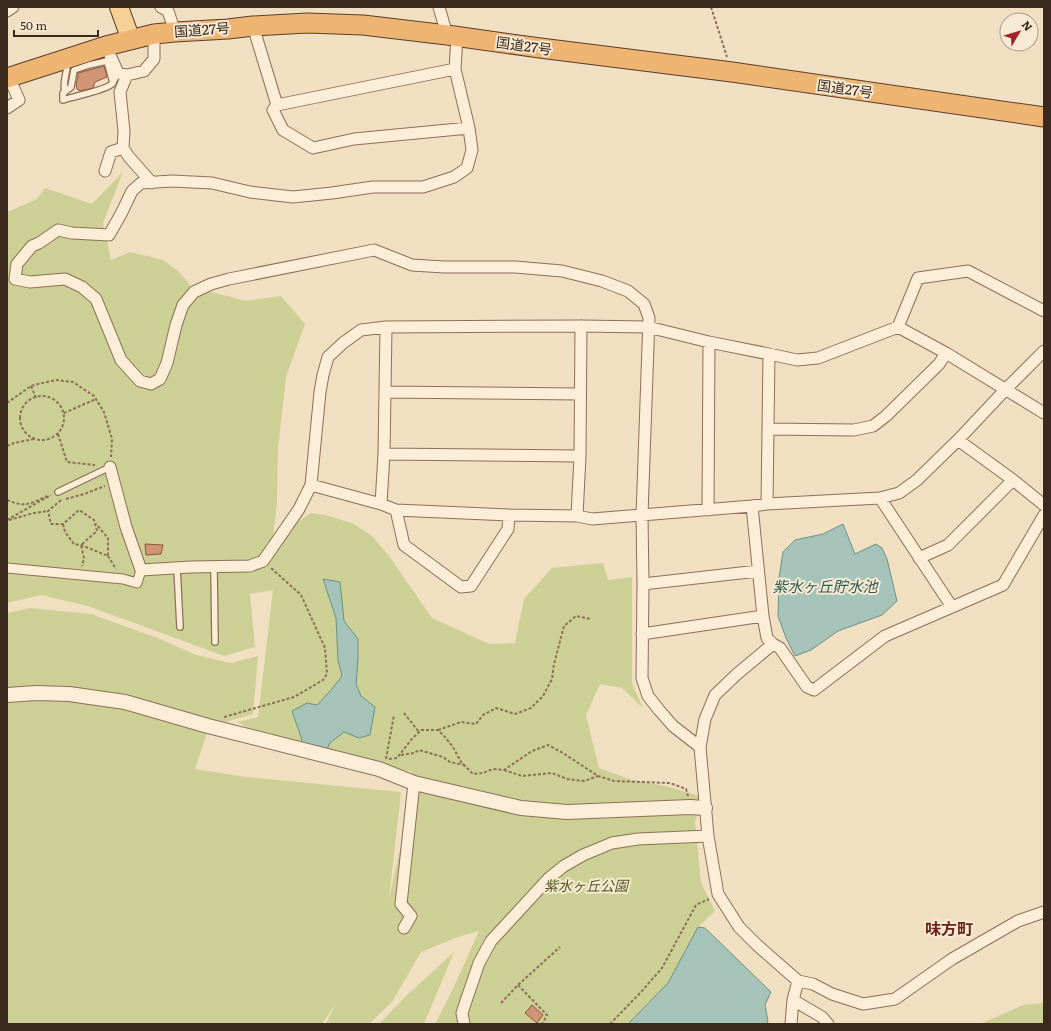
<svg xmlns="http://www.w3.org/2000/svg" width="1051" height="1031" viewBox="0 0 1051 1031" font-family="Literata,'Noto Sans JP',serif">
	<rect width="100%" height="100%" fill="#f1dfc2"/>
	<path fill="#cdd095" d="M123,172L103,223L111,260L130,252L163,260L179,272L192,287L246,301L281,296L305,324L286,377L278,449L277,503L273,538L311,513L325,515L352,523L372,536L389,556L432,618L489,644L515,643L524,599L552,568L603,563L608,580L632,577V684L643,708L622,688L600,684L586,715L599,768L632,780L666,786L702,797L695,822L701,883L715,911L698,927L668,983L628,1024H435L452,991L479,931L458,937L421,952L392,1002L369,1024H326L335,1005L322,1024H7V613L30,608L91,614L158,638L196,655L231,663L258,656L253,714L209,727L195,769L246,777L401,792L389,899L403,836L412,771L397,770L291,750L237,722L258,717L273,590L250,594L255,647L224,656L88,606L41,595L7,603V212L37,199L45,188L92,204Z
		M454,952L424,1024H379L405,997Z
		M1044,1003V1024H980L1023,1005Z"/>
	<path fill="#a5c3b8" stroke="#6b9285" d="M843,524L855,554L876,544L882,548L887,559L897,601L882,615L838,631L811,650L795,656L786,638L778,616L779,578L783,552L795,540L823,534Z
		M323,579L340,582L344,621L358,639V659L356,684L361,696L375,707L370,735L359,738L344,732L330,743L326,751L303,746L301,737L292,711L307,703L317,705L332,689L342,676L338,660L336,618Z
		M698,927L705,928L771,992L765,1005L768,1021L766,1024H628L668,983Z"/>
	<path fill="#d19475" stroke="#8d563c" d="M104,66L107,77L95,82L93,88L80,91L77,89L76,84L78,77V73Z
		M145,544L163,545L161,554L146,555Z
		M532,1005L543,1015L537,1023L525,1013Z"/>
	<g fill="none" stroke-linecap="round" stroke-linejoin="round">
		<g stroke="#8c6f58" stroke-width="8">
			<path id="service" d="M113,83L107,61L89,65L74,70L71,87L63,93V100C74,96 104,91 112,84C114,81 116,76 118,73
				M65,92C62,80 68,73 67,62
				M58,492L110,467
				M214,567L215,642
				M177,568L180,627"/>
		</g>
		<g stroke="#8c6f58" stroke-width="11">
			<path id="pedestrian" d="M7,568L123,579L137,583L141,570"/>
		</g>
		<g stroke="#8c6f58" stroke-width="13">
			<path id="minor" d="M161,7L168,11L175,32
				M439,7L447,35
				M7,11L13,7
				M253,26L277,105L273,110L283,130L313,148L354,139L469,128
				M457,37L455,69L469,128L472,150L467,168L454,177L423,187H373L332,193L293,197L250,192L212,183L172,181L141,183L132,191L121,214L109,235L72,233L58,230L39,243L32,246L17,264L15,279L30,282L65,279L82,287L96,299L121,360L140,381L151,384L160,379L167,363L176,325L183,305L194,292L211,284L229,279L374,250L412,265L444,267H515L562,271L602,281L628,291L644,304L649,318L642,515L643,584L642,678L648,696L659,710L673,726L700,747
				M106,46L118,73L127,75L144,71L154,59V34
				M127,75L120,92L124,131L123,148L129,157L152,183
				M277,105L455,69
				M7,108L19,100L9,77
				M105,171L111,152L123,148
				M898,327L946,353L1044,413
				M385,392L580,394
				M768,429L854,430L873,426L886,416L939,364L946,353
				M958,440L1013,480L1044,505
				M384,454L580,456
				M110,467L126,527L141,570L191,567L250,566L263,561L268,554L299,509L311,485L320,392L323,375L328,357L343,343L361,330L386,327L581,326L648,327L709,342L769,354L797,360L818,358L898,327L918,278L968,271L1044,311
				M311,485L381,504L396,510L509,515L577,516L592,519L752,506L767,504L880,498L899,493L917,480L958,440L1006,389L1044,351
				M880,498L952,607
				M381,504L384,454L386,327
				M767,504L769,354
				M752,506L763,616L767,638L773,644L780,648L807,687L814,690L885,636L1003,585L1044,515
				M396,510L404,545L461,587L471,586L508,529L509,515
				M708,510L709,342
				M577,516L580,456L581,326
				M919,558L948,545L1013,480
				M643,584L758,571
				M642,634L763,616
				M773,644L737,674L715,695L705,719L700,747L708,836L718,894L739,927L757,945L798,981L813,984L832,994L863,1004L895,999L952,959L1018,921L1044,912
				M404,928L411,916L401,904L414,783
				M798,981L793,1000L822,1017L828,1024
				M464,1024L462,1013L467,998L479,963L491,941L549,878L564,866L583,855L612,843L638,839L708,836
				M791,1024L793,1000"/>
		</g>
		<g stroke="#8c6f58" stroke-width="16">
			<path id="tertiary" d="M7,695L36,693L69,694L125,702L208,726L379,769L414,783L521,808L567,812L690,807L705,808"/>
		</g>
		<g stroke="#593e2c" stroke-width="20">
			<path id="primary" d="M119,7L131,40"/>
		</g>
		<g stroke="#593e2c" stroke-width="21">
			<path id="trunk" d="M7,78L106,46L154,34L175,32L228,29L253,26L307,23L363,25L447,35L540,48L732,72L1044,117"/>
		</g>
		<path stroke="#8c6f58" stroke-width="2" stroke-dasharray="3 2" stroke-linecap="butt" d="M711,7L727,57
			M31,386L36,398
			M20 418a22 22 0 1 1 44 0a22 22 0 1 1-44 0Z
			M7,403L31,386L38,384L56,380L73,382L94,396L104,412L112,439L111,457
			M64,413L96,399
			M58,434L67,462L95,465
			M7,446L14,443L34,439
			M66,499L84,494L105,486
			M7,500C26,508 29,504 47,496
			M61,500L48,511L51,524H63L79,510L94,520L97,531L81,545L84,558L82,566
			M7,520L51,495
			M9,520L34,513L48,511
			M63,524L65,532L74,544L81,545L108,556V538L96,524
			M108,556L116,569
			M404,713L419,732
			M224,717L294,697L323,680L327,674L325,648L301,595L271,568
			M438,730L461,722L476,724L483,715L496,708L515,714L531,708L543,696L552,679L554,664L564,626L576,616L591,619
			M401,755L414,753L419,750L443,757L450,762L464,765
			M386,759L394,715
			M389,759L397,758L411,740L421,730H438L445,737L453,747L461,762L473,774L483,773L493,769L504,770L532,751L548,745L563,753L598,776L614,781L670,783L686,789L688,796
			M504,770L522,776L552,773L567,779L584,781L598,776
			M518,985L547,1015L542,1024
			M501,1003L518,985L560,947
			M610,1024L642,991L662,968L696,905L709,899"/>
		<use href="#service" stroke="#fbedd6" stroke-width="5.5"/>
		<use href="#pedestrian" stroke="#fbedd6" stroke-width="9"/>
		<use href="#minor" stroke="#fbedd6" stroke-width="11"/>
		<use href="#tertiary" stroke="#fbedd6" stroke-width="14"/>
		<use href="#primary" stroke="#f6d197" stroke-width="18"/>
		<use href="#trunk" stroke="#eeb472" stroke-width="19"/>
	</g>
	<g text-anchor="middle" stroke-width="4" stroke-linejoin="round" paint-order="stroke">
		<g font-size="14" fill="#3b291d" stroke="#f8ead2">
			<text transform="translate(202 30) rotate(-4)" y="5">国道27号</text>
			<text transform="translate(524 46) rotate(8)" y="5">国道27号</text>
			<text transform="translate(845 89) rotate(8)" y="5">国道27号</text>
		</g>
		<g font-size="14" font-style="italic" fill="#4f5822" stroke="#f8ead2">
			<text x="586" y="891">紫水ヶ丘公園</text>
		</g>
		<g font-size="15" font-style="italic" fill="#2b5b54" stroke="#f8ead2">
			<text x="825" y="592">紫水ヶ丘貯水池</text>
		</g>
		<g font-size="16" font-weight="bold" fill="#6a241a" stroke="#f8ead2">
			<text x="949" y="935">味方町</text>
		</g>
	</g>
	<rect width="1051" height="1031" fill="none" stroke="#3b291d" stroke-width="16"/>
	<g transform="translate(1019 32) rotate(52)"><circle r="19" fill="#f8ead2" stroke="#ac9d8a"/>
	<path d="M0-3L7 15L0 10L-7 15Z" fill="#9f242f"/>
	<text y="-6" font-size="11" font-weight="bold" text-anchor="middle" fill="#3b291d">N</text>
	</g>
	<path d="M14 30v6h84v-6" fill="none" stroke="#3b291d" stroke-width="2"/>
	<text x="20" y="30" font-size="12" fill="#3b291d" stroke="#f8ead2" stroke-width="3" paint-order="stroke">50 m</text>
</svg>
